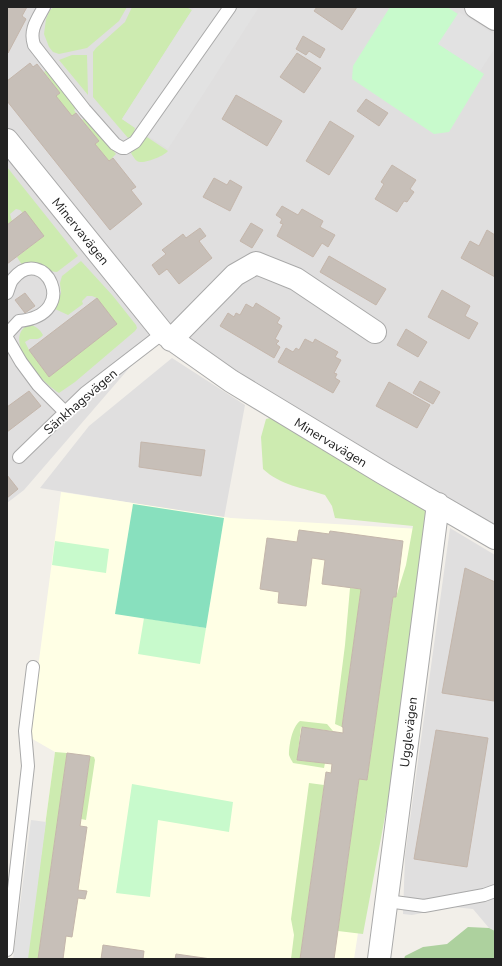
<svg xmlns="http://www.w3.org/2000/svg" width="502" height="966" viewBox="0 0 502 966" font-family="'Nunito Sans',sans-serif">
	<rect width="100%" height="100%" fill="#f2efe9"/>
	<path fill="#e0dfdf" d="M7,7H495V528L162,330L24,490L7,503Z
		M172,358L245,405L224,518L40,488L89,426Z
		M450,528L495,555V931L489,928L473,909L453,907L412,915L403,914L405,856Z"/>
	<path fill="#ffffe5" d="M61,492L231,518L420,529L354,959H27L55,752L29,737Z"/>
	<path fill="#cdebb0" d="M54,7H127L119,21L87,48L59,54L53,52L49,47L44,34L46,19L50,10Z
		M132,7H186L192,10L122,119L135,128L133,135L128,138L93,97V52L96,48L125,22Z
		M72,55H87L88,95L59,60Z
		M47,70L78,107L74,110L76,113L72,116L56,96L60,93L44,72Z
		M86,117L116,154L109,161L95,144L99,141L82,120Z
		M144,135L168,151C164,156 143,165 137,161C135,160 133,156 131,153Z
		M7,167L78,256L57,272C53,272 51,271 48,269C40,264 31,262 22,265L17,257L44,236L20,210L16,209L10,214L12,221L8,224L7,223Z
		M81,261L113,296L136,325L137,328L135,331L75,382L59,393C43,383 0,340 29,324C35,326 40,329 43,335C39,340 36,339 30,339L25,342L29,350L49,377L117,324L97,298L92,296H87L82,301L83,304L68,315L55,309L61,293L60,283L62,276Z
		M270,418L429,511L393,774L363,934L338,931L359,779L367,780L393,597H396L406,565L413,526L335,518L332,506L325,495C303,488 280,485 263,469L261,437L266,419Z
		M350,588L361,589L342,727L335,724L345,645Z
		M300,721L327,724L333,731L301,727L297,760L325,763L324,768L293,763C292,761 290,758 289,755C289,745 292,727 300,721Z
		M55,752L67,753L38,959H27Z
		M90,756L94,757L95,760L86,820L81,819Z
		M309,783L324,785L300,959H291L294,935L291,919Z"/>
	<path fill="#add19e" d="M468,927L489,928L495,931V959H404L405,956L423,947L447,944Z"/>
	<path fill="#c8facc" d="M390,7H447L458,14L439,44L484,74L449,132L434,134L352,79L353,66Z
		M55,541L109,549L106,573L52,565Z
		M144,618L206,628L200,664L138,654Z
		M132,784L233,802L229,832L158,820L150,897L116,893Z"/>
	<path fill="#88e0be" d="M133,504L224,518L206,628L115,614Z"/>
	<path fill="#e2e2e2" d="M194,7H259L168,149L122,119Z
		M459,12L495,35V48L480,71L438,44Z
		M31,820L46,822L28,959H13Z"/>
	<path fill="#c7bfb8" stroke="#c4b6ab" d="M7,7H27L22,16L26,19L8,53Z
		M317,7H357L342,30L314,11Z
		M303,36L325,49L320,58L309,51L306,55L296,49Z
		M297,53L321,68L304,93L280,77Z
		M30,63L33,67L37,64L60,93L56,96L72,116L76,113L99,141L95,144L109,161L113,158L136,187L131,190L142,204L110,230L7,101V81Z
		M236,95L282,121L267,146L222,119Z
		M366,99L388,113L379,126L357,111Z
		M330,121L354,136L329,175L306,161Z
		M392,165L416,180L410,189L414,192L407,202L404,201L397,212L375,199L384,184L381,182Z
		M214,178L227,185L230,180L242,187L230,211L203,197Z
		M282,206L298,215L302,209L323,221L320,227L335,235L328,247L322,243L313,257L277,236L283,224L280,223L282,219L276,215Z
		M25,211L44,236L7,264V225Z
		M251,223L263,230L252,248L240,241Z
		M200,228L206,236L199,241L212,258L179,284L167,269L159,275L152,265L166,254L162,250L183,234L186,238Z
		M487,230L495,235V277L461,258L470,241L479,246Z
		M329,256L386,289L376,305L320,272Z
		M442,290L470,306L465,316L478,323L469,339L428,317Z
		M25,293L35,306L25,313L15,300Z
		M97,298L117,324L49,377L29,350Z
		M256,303L280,318L277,323L282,326L275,339L279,341L276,344L280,347L274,358L220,326L228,313L234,317L236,313L240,315L246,304L253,308Z
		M406,329L427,342L418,357L397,345Z
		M305,339L313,343L315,339L338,352L335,357L341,360L334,373L337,374L335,378L340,381L333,393L278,362L286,348L293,352L296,348L299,350Z
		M420,381L440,392L433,404L413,393Z
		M389,382L430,405L417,428L376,406Z
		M29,391L41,406L7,432V407Z
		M141,442L205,450L201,476L139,467Z
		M7,475L18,489L7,498Z
		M299,530L329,534L330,531L403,541L396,597H393L367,780L359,779L334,959H300L326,772L331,773L332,764L297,760L302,727L343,733V727H342L361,589L322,584L325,560L312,558L306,606L278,603L279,592L260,589L267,538L297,542Z
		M465,568L495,582L494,701L442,693Z
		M436,730L488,738L467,867L414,859Z
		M67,753L90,756L80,826L87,827L78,890L87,891L85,899L78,898L72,937L66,936L63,959H38Z
		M103,945L144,951L143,959H101Z
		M176,954L211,959H175Z"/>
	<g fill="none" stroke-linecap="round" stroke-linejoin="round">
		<g stroke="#a9a9a9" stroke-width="14">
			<path id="lane" d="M44,7C37,20 29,30 34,45L85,110L115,144L122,148H125L135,142L230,7
				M7,293C9,288 10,282 13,279C43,242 83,314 19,321L7,334
				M7,338L21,362L38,385L65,412
				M19,457L85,393L163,333
				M387,901L424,906L484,895L495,891
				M7,950L28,766L25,731L33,667"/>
		</g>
		<g stroke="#a9a9a9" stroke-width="24">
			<path id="street" d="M476,7L495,19
				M7,140L163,333L231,381L383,473L495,538
				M171,340L235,275L256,263L296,279L375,332
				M379,959L438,504"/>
		</g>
		<use href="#lane" stroke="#fff" stroke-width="12"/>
		<use href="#street" stroke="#fff" stroke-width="22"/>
	</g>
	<g text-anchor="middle" stroke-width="3.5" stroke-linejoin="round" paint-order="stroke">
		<g font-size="13" fill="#222" stroke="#fff">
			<text transform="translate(81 231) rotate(51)" y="5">Minervavägen</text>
			<text transform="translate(80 401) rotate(-41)" y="5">Sänkhagsvägen</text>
			<text transform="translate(331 442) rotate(31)" y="5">Minervavägen</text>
			<text transform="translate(408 732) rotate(-83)" y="5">Ugglevägen</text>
		</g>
	</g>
	<rect width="502" height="966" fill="none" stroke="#222222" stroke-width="16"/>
</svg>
